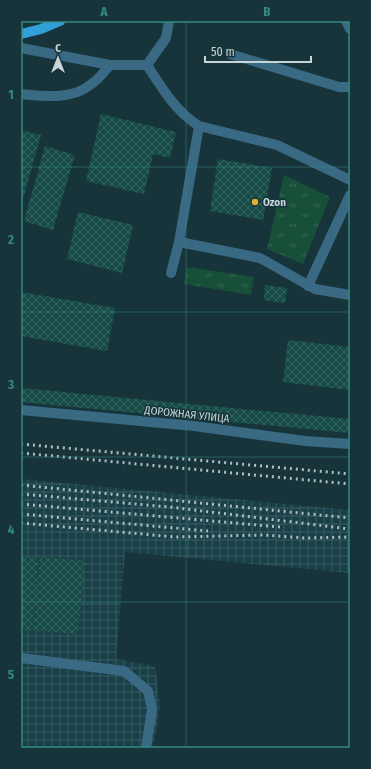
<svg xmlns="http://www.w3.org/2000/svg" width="371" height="769" viewBox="0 0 371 769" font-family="'Fira Sans Condensed',sans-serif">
	<defs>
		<pattern id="industrial-grid" width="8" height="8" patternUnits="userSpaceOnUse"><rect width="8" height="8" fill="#194048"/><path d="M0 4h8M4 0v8" fill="none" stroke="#395b62"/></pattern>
		<pattern id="park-tufts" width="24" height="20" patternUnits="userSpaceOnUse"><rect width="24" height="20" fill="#174f38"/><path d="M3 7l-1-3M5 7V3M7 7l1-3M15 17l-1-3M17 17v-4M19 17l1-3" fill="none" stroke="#376854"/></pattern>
		<pattern id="building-cross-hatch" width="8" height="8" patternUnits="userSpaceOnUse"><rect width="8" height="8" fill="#174b46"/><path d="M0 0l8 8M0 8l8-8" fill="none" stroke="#376460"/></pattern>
	</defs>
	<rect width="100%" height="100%" fill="#17343a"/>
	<path fill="url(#industrial-grid)" d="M21,479L350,510V573L125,552L116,659L155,666L160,706L153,748H21Z"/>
	<path fill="url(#park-tufts)" d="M284,175L330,197L303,264L267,249Z
		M187,267L254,277L251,295L184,284Z"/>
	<path fill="url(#building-cross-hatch)" d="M101,114L176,132L170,158L153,154L144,194L86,181Z
		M21,130L41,135L21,206Z
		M45,146L75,155L53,230L24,221Z
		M218,159L272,168L263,220L210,211Z
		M78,212L133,225L122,273L67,259Z
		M265,285L287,288L285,303L264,300Z
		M21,292L115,308L107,351L21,336Z
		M288,340L350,347V390L283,382Z
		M21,388L350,419V433L21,402Z
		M21,556L38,558L32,631L21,630Z
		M40,557L85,561L78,634L33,630Z"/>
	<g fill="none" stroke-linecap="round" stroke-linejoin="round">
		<path stroke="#3a6984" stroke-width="10" d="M346,21L350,29
			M21,48L110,65H147L166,38L169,21
			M230,54L339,87H350
			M147,65C162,88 175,111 199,126L179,242L260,258L315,289L350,295
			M21,94C43,96 72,100 90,85C98,80 104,72 110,65
			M199,126L277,145L350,180
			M171,273L179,242
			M308,286L350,195
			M21,410L194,426L305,441L350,444
			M21,658L124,671L148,691L152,709L146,748"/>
		<path stroke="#31a0d9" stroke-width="10" d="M21,34L41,29L60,21"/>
		<path stroke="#abbec1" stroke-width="3" stroke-dasharray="2 4" stroke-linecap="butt" d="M21,444L350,474
			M21,453L350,484
			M21,485L350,518
			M21,494L170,507L350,529
			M21,504L280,527
			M21,514L208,531
			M21,523L175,537L264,535L305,538L350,537"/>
	</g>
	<path fill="none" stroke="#338983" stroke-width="1" stroke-opacity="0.55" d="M186,21V748M21,167H350M21,312H350M21,457H350M21,602H350"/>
	<circle fill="#dcb233" stroke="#17343a" stroke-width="1.5" cx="255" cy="202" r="4"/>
	<g text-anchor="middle" stroke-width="3" stroke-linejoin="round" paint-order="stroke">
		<g font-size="11" font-weight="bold" fill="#c5d6d9" stroke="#17343a" text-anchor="start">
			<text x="263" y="206">Ozon</text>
		</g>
		<g font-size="11" fill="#c5d6d9" stroke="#17343a">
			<text transform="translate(187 414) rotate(6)" y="4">ДОРОЖНАЯ УЛИЦА</text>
		</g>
	</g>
	<rect width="371" height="769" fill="none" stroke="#17343a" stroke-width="44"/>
	<g transform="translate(58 58)" stroke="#17343a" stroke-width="3" paint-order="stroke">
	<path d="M0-3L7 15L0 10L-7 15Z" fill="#c5d6d9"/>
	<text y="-6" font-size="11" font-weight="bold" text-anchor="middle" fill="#c5d6d9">С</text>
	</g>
	<path d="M205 56v6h106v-6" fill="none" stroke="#c5d6d9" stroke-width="2"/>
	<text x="211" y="56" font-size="12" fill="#c5d6d9" stroke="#17343a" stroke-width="3" paint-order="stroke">50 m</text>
	<rect x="22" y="22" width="327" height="725" fill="none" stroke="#338983" stroke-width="1.5"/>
	<g font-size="13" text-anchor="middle" font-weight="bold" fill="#338983">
		<text x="104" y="16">A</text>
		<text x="267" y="16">B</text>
		<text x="11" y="99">1</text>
		<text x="11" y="244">2</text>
		<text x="11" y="389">3</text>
		<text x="11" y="534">4</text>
		<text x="11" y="679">5</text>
	</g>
</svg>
